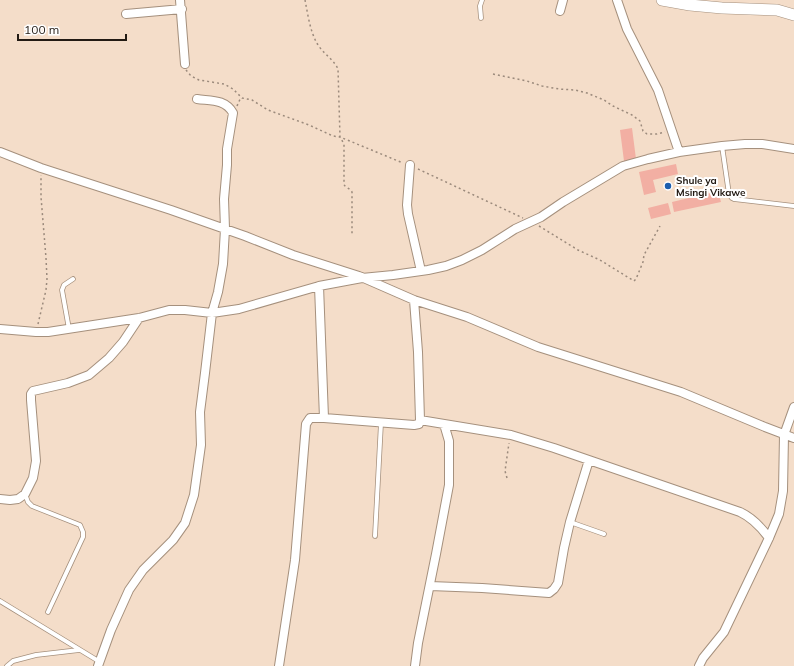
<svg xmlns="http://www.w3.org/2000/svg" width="794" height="666" viewBox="0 0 794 666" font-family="Mulish,sans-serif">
	<rect width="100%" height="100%" fill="#f4ddc9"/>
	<path fill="#f2afa3" d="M632,128L636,159L624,161L620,130Z
		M676,164L678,174L653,180L656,192L644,195L639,172Z
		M718,191L721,202L674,212L672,202Z
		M668,203L671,214L651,219L648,208Z"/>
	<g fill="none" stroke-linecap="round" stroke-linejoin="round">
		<g stroke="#a5907d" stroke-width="5.5">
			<path id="lane" d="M481,18L480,6L482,0
				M722,146L729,194L732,198L734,199L794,206
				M69,329L62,290L64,285L73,279
				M25,494L28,502L32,506L80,525L83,532V537L48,612
				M570,522L604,534
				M375,536L381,423
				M0,601L100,662
				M7,666L13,661L36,655L79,650"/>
		</g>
		<g stroke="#a5907d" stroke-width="10">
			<path id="street" d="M180,0L185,64
				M617,0L627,29L658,90L679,152
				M560,11L563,0
				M126,14L182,9
				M0,152L41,168L171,210L245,236L293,255L359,276L414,300L467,317L538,347L681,392L765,427L794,438
				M410,165L407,205L408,214L421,271
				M319,286L324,418
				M0,329L36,332H48L139,318L169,310H185L212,313L239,309L319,286L362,278L393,275L428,270L446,266L462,260L482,250L515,229L541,217L563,202L623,166L648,159L679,152L722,146L745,144H762L794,149
				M420,420L511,435L554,448L740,512C753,518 761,527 769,538
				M0,499L10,500L18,499L25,494L33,478L36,461L31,400V394L33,391L68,383L89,375L109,358L123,342L139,318
				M430,586L482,588L549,593L554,589L558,583L564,548L570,522L589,460
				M98,666L111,630L129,590L143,570L173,540L185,523L194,495L201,445L200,412L205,373L212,313L218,292L223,264L225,229L224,199L227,165V149L233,113C225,99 211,101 197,99
				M279,666L295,560L306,424L310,418H324L414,425L419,424L420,420L418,352L414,300
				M415,666L418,643L436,554L449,485V441L444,424
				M699,666L703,658L724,632L769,538L779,514L783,491L784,435L794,407"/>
		</g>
		<g stroke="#a5907d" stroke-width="12">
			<path id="secondary" d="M662,0L690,5L722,8L777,10L794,15"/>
		</g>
		<path stroke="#9b8a7c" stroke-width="1.5" stroke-dasharray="2 3" stroke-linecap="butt" d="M305,0C308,15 310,32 318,45C324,54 334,60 338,69L340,137L403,163
			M186,70L191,76L199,80L224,84L233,89L242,98L252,100L268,110L309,125L333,136L340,137L344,144V184C345,188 350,188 352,192V235
			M493,74L527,81L542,86L559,89L575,90L587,93L604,100L613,106L632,115L640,121L643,131L647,134H657L665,132
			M237,106L241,97
			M418,169L523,218
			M539,226L578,250L600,260L634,281L636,279L643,262L644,255L660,226
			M38,324L46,290L47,279L46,258L41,197V175
			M507,478L505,471L509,443"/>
		<use href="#lane" stroke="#fff" stroke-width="4"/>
		<use href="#street" stroke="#fff" stroke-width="8"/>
		<use href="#secondary" stroke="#fff" stroke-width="11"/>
	</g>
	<circle fill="#1c5eae" stroke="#fff" stroke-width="1.5" cx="668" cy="186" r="4"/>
	<g text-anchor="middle" stroke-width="4" stroke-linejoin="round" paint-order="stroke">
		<g font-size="10" font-weight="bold" fill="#221a13" stroke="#fff" text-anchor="start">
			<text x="676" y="184">Shule ya<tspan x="676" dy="12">Msingi Vikawe</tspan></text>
		</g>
	</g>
	<path d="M18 34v6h108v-6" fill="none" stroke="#221a13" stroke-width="2"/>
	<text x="24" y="34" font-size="12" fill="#221a13" stroke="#ffffff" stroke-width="3" paint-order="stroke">100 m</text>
</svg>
